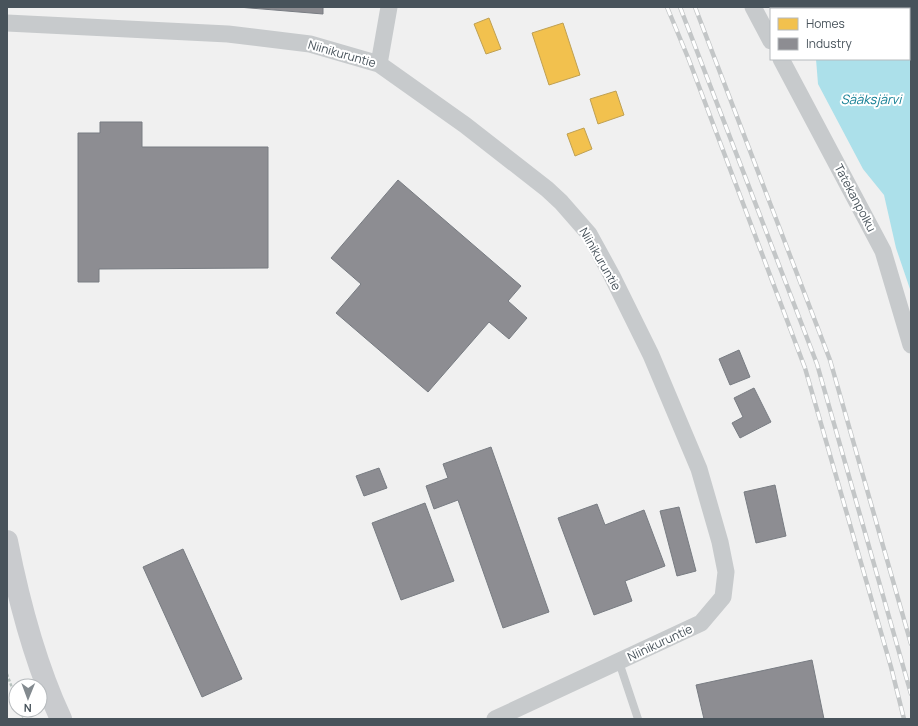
<svg xmlns="http://www.w3.org/2000/svg" width="918" height="726" viewBox="0 0 918 726" font-family="Manrope,sans-serif">
	<rect width="100%" height="100%" fill="#f0f0f0"/>
	<path fill="#ace0ea" d="M777,7H911V292L896,248L884,195L863,169L818,84L816,59H909V9H778Z"/>
	<path fill="#f2c14e" stroke="#bfa052" d="M489,18L501,49L486,54L474,24Z
		M563,23L580,75L549,85L532,33Z
		M616,91L624,115L598,124L590,99Z
		M584,128L592,149L575,156L567,134Z"/>
	<path fill="#8d8d92" stroke="#787c82" d="M238,7H323V14Z
		M100,122H142V147H268V268L99,269V282H78V133H100Z
		M398,180L521,286L508,301L527,318L509,339L489,322L428,392L336,313L361,284L331,258Z
		M739,350L750,377L730,385L719,359Z
		M754,388L771,422L740,438L732,423L743,417L734,398Z
		M491,447L549,612L503,628L458,500L434,509L426,486L448,478L443,464Z
		M379,468L387,488L364,496L356,476Z
		M775,485L786,536L756,543L744,492Z
		M425,503L454,581L401,600L372,523Z
		M597,504L605,525L644,510L665,566L625,581L632,601L594,615L558,518Z
		M679,507L696,571L677,576L660,511Z
		M183,549L242,679L202,697L143,567Z
		M812,660L824,719H704L696,685Z"/>
	<g fill="none" stroke-linecap="round" stroke-linejoin="round">
		<path stroke="#b7c2be" stroke-width="2.5" stroke-dasharray="3 2" stroke-linecap="butt" d="M7,674L16,699
			M20,710L24,719"/>
		<path stroke="#c7cacc" stroke-width="8" d="M619,662L638,719"/>
		<path stroke="#c7cacc" stroke-width="17" d="M753,7L771,41
			M7,23L228,34L310,44L379,64L465,125L547,189L561,202L589,234L612,276L651,355L699,469L720,542L726,572L723,597L701,623L495,719
			M781,59L883,251L911,345
			M379,64L389,7"/>
		<path stroke="#c9cbce" stroke-width="22" d="M7,541C19,602 35,663 61,719"/>
		<g stroke="#c3c6c7" stroke-width="4.5">
			<path id="rail" d="M667,7L689,60L805,368L891,667L904,719
				M680,7L817,364L911,694
				M695,7L830,360L911,644"/>
		</g>
		<use href="#rail" stroke="#fff" stroke-width="3" stroke-dasharray="9" stroke-linecap="butt"/>
	</g>
	<g text-anchor="middle" stroke-width="4" stroke-linejoin="round" paint-order="stroke">
		<g font-size="12" fill="#48535b" stroke="#fff">
			<text transform="translate(342 54) rotate(16)" y="4">Niinikuruntie</text>
			<text transform="translate(855 198) rotate(62)" y="4">Tatekanpolku</text>
			<text transform="translate(600 259) rotate(60)" y="4">Niinikuruntie</text>
			<text transform="translate(660 643) rotate(-25)" y="4">Niinikuruntie</text>
		</g>
		<g font-size="13" font-style="italic" fill="#147f94" stroke="#fff">
			<text x="871" y="104">Sääksjärvi</text>
		</g>
	</g>
	<rect width="918" height="726" fill="none" stroke="#48535b" stroke-width="16"/>
	<rect x="770" y="8" width="140" height="52" fill="#ffffff" stroke="#b6babd"/>
	<rect x="778" y="18" width="20" height="12" fill="#f2c14e" stroke="#b6babd"/>
	<text x="806" y="28" font-size="12" fill="#48535b">Homes</text>
	<rect x="778" y="38" width="20" height="12" fill="#8d8d92" stroke="#b6babd"/>
	<text x="806" y="48" font-size="12" fill="#48535b">Industry</text>
	<g transform="translate(28 698) rotate(181)"><circle r="19" fill="#ffffff" stroke="#b6babd"/>
	<path d="M0-3L7 15L0 10L-7 15Z" fill="#838a8f"/>
	<text y="-6" font-size="11" font-weight="bold" text-anchor="middle" fill="#48535b">N</text>
	</g>
</svg>
